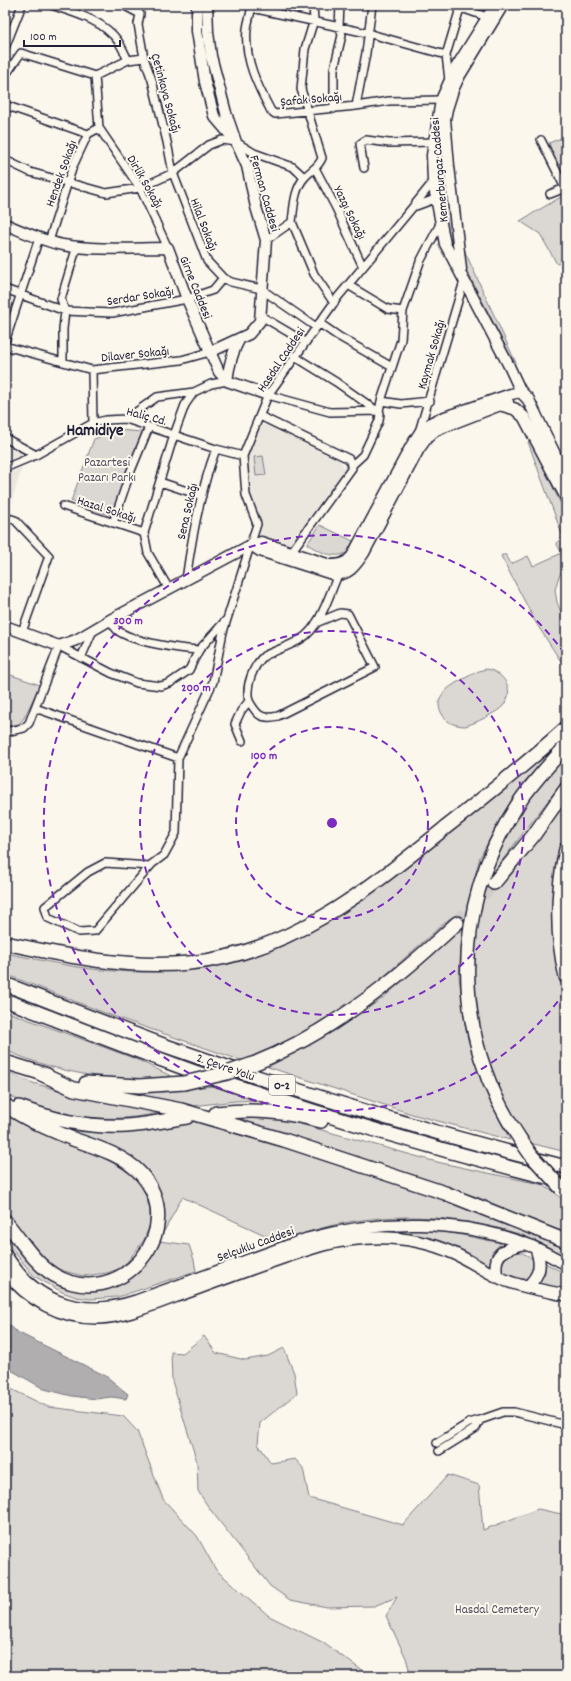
<svg xmlns="http://www.w3.org/2000/svg" width="571" height="1681" viewBox="0 0 571 1681" font-family="Dekko,sans-serif">
	<rect width="100%" height="100%" fill="#fbf7ec"/>
	<filter id="ink" filterUnits="userSpaceOnUse"><feTurbulence type="fractalNoise" baseFrequency=".025" numOctaves="2"/><feDisplacementMap in="SourceGraphic" scale="8" xChannelSelector="R" yChannelSelector="G"/><feConvolveMatrix kernelMatrix="1 2 1 2 8 2 1 2 1" color-interpolation-filters="sRGB"/></filter>
	<g filter="url(#ink)">
		<path fill="#ebe7df" d="M263,425H269L340,461L346,469L293,543L289,546L264,538L260,535V517L252,504L247,459L249,449L259,427Z
			M5,441L26,453L5,462Z
			M22,468L9,510L5,509V474Z"/>
		<path fill="#dbd8d3" stroke="#7e7d87" d="M566,136V189L549,143Z
			M441,158L444,159L447,186L443,189L439,188L438,186L437,163Z
			M566,194V260L557,264L540,234L520,221Z
			M448,203L455,257L453,254L441,205Z
			M462,242L466,254L516,363L511,357L467,271L464,265Z
			M118,430L143,432L112,516L71,501L94,439Z
			M531,440L566,515V562L558,579L555,590L557,602L561,612L566,617V664L560,660L536,623L501,556L502,555H506L511,564L528,556L533,566L562,553L556,543L563,537L528,442Z
			M263,456L266,475L256,476L254,457Z
			M320,525L353,541L348,552C335,560 318,551 307,544Z
			M487,669C504,673 516,690 503,706C498,712 474,724 465,726C461,726 457,725 453,724C448,722 445,719 442,714C431,696 452,685 465,678C473,674 479,670 487,669Z
			M5,673L40,685L24,718L19,724L5,727Z
			M566,735V737L524,782L506,810L480,857L468,902L462,934L459,977L466,1030L485,1090L510,1140L415,1115L268,1067L336,1030L383,998L457,933L462,922L455,916L449,919L356,1001L289,1041L244,1060L237,1059L110,1015L5,974V953C36,959 70,967 101,970C164,976 220,968 278,946Z
			M566,751V777L488,879L496,887L566,797V825L556,868L552,919L553,942L566,1001V1152L530,1143L502,1100L482,1046L474,981L475,939L484,886L510,823Z
			M5,1011L136,1059L173,1077C117,1084 57,1073 5,1050Z
			M5,1071L33,1083L79,1096L167,1111C111,1125 57,1119 5,1094Z
			M214,1086L260,1100L235,1101L193,1106L108,1091H160Z
			M5,1111L111,1157L126,1167L142,1184L150,1210V1224L144,1240L128,1261L119,1269L107,1273L83,1276L60,1270L48,1262L5,1211Z
			M257,1117L282,1119L437,1162L544,1185L548,1189L552,1190L566,1203V1233L477,1197L301,1140L229,1118Z
			M202,1120L385,1175L566,1246V1256C552,1250 539,1241 525,1236C459,1214 382,1210 315,1230C303,1233 292,1238 280,1242L182,1197L159,1241L189,1245L194,1260L196,1271L118,1297L90,1299L76,1297L62,1292L34,1276L5,1241V1226L60,1282L128,1276C136,1262 144,1248 152,1234C155,1228 160,1221 162,1215C165,1208 162,1198 159,1191C144,1152 100,1141 63,1129L96,1132L134,1131Z
			M419,1229L457,1234L501,1243L492,1252L490,1267C452,1243 409,1230 364,1233L379,1230Z
			M514,1251C522,1252 536,1257 535,1267C534,1270 532,1274 531,1277C522,1280 505,1281 501,1268C501,1265 501,1261 502,1258Z
			M545,1263L566,1274V1290L538,1284L545,1273Z
			M204,1336L216,1353L245,1360L268,1356L284,1348L294,1373L297,1393L260,1423L258,1444L271,1463L295,1459L303,1468L309,1498L403,1525L448,1475L479,1485L483,1530L538,1509L566,1515V1676H411L406,1658L386,1616L397,1597L374,1606L327,1607L290,1600L270,1586L209,1508L198,1491L197,1462L172,1381L171,1352L183,1353Z
			M5,1386L48,1407L123,1416L137,1431L163,1499L197,1536L216,1570L269,1616L322,1642L370,1676H5Z"/>
		<path fill="#b1aeb0" stroke="#787681" d="M5,1321L17,1332L106,1376L128,1394L126,1399L111,1397L96,1399L72,1396L44,1389L11,1370L5,1363Z"/>
		<g fill="none" stroke-linecap="round" stroke-linejoin="round">
			<path stroke="#d0ccc9" stroke-width="13" stroke-dasharray="13 6" stroke-linecap="butt" d="M457,923L494,883"/>
			<g stroke="#22223b" stroke-width="10">
				<path id="street" d="M51,5C75,13 103,20 118,41C122,47 125,54 128,60
					M123,5L140,14L138,24L144,58L152,80L167,142L173,173L207,261L223,278
					M252,5C251,13 248,21 247,29C244,59 257,85 271,111L275,114L356,106L389,101L441,100
					M453,5L487,17
					M252,8L367,33L446,55
					M5,48L22,5
					M5,76L21,53L95,76
					M449,80L446,55L461,5
					M5,105L88,134
					M356,106L366,53L372,5
					M334,109V69L342,35L339,26L340,5
					M99,128L140,188L168,248
					M541,140L565,188L550,194
					M5,160L30,172L106,193L140,188L173,173L209,145L222,140L236,142L254,153L293,167L304,177
					M315,168L336,208L363,267
					M364,168L360,144L366,140L389,143L434,142
					M416,206L435,199
					M292,222L314,274L334,303
					M266,240L292,222C294,207 294,189 305,177C311,170 319,167 322,158L301,89L305,49L314,20L313,5
					M49,241L73,166L88,134L99,128L95,76L128,60L144,58
					M348,285L388,309L403,311
					M5,289L65,311L112,313L187,299L213,290L223,278L231,282L261,289L316,327
					M261,316L305,342
					M319,323L338,336L392,367
					M5,342L39,238
					M5,346L92,370L181,360L210,352
					M294,356L336,382L380,413L379,421L363,455L351,466
					M63,362V329L65,311L61,299L77,246
					M92,370L93,423
					M268,395L330,412L379,411L381,401L401,340L403,311L420,262L440,224
					M381,401L401,404L430,401
					M260,416L349,459L352,468L289,555
					M126,419L157,397L194,392
					M419,432L464,281
					M5,438L36,455
					M5,468L36,455L93,423L106,420L126,419L216,449L243,456
					M160,482L202,496
					M63,506L144,533
					M5,517L15,520L49,556L22,632
					M113,523L130,473L149,427
					M186,580C192,536 200,491 216,449
					M169,589L148,553L144,533L174,435L185,405L194,392L211,384L227,381
					M110,620C112,623 114,627 117,630C132,642 180,649 199,650
					M81,658L93,630
					M249,701C257,715 261,720 278,716L375,667L348,614L340,613L316,623
					M35,708L178,758
					M5,732L24,728L29,723L59,646L111,673L137,683L161,686L170,683L189,670L199,650L225,621
					M242,741L235,724L241,711L249,701C245,686 253,666 264,656C276,650 290,646 301,639C320,628 329,595 338,575V571
					M152,864L150,866L105,863L88,872L45,907L48,918L79,932L95,931L140,878L152,864L164,855L176,833L178,758L213,682L223,632L257,524L246,495L243,456L268,395L338,297L412,208L433,182
					M480,1420L503,1412H514L566,1425
					M437,1443L469,1423L480,1420L476,1428L439,1451"/>
			</g>
			<g stroke="#22223b" stroke-width="13">
				<path id="secondary" d="M197,5V31L205,82L214,116L232,137
					M207,5L208,32L211,56L226,113L236,142L247,166L256,207L266,240L260,321L249,334L210,352
					M495,5L455,69L441,100L432,155L433,182L445,244L509,366L521,392
					M5,224C24,232 43,241 63,245C97,251 133,248 168,248L187,299L219,372L227,381L268,395
					M461,269L449,166L445,119L447,109L453,90L459,77L503,5
					M227,381C229,365 232,352 240,338
					M251,545L260,551L332,574C348,577 356,565 364,553L419,449L427,438L436,430L508,402
					M5,626L59,646L76,640L110,620L251,545L261,542L330,565C339,565 346,564 352,556L411,446L420,432L432,422L439,419L511,394L521,392"/>
			</g>
			<g stroke="#22223b" stroke-width="14">
				<path id="primary" d="M521,392L528,399L566,478
					M501,405L515,409L524,417L566,497
					M5,1254C11,1263 18,1273 26,1281C58,1310 97,1314 136,1301L307,1239C380,1219 459,1218 531,1246C543,1251 554,1258 566,1264
					M5,1271C27,1300 62,1319 99,1318C126,1317 154,1304 180,1295C227,1278 275,1259 323,1245C368,1234 411,1234 453,1253C472,1261 488,1274 507,1281C526,1288 546,1291 566,1295
					M497,1277C492,1254 503,1249 523,1244
					M527,1287C540,1275 542,1265 536,1249"/>
			</g>
			<g stroke="#22223b" stroke-width="16">
				<path id="highway" d="M566,849C557,891 556,935 566,977
					M494,883L533,836L566,789
					M5,943C66,956 126,969 189,963C289,954 369,889 445,828C486,796 527,763 566,728
					M5,984C59,1005 112,1026 166,1046C297,1092 431,1133 566,1167
					M5,1000C68,1024 131,1049 195,1072C316,1114 441,1151 566,1182
					M5,1062L47,1075
					M253,1064C331,1033 397,979 457,923
					M39,1073L74,1089L181,1110L284,1140L445,1193L566,1241
					M86,1083L139,1086L184,1083
					M5,1105C26,1120 49,1129 73,1139C96,1147 123,1155 140,1173C192,1229 119,1314 54,1275C34,1263 20,1239 5,1221
					M19,1107C53,1120 90,1128 127,1126C147,1125 167,1120 187,1117
					M216,1113C254,1109 284,1111 321,1121
					M520,1139C451,1037 450,907 518,804C532,783 549,765 566,746"/>
			</g>
			<use href="#street" stroke="#fbf7ec" stroke-width="7"/>
			<use href="#secondary" stroke="#fbf7ec" stroke-width="10"/>
			<use href="#primary" stroke="#fbf7ec" stroke-width="11"/>
			<use href="#highway" stroke="#fbf7ec" stroke-width="13"/>
			<g stroke="#22223b" stroke-width="16" stroke-linecap="butt">
				<path id="highway-bridge" d="M184,1083L227,1073L253,1064
					M520,1139L531,1155L561,1188"/>
			</g>
			<use href="#highway-bridge" stroke="#fbf7ec" stroke-width="13"/>
		</g>
	</g>
	<g fill="none" stroke="#7b2cbf" stroke-width="2" stroke-dasharray="7 5">
		<circle cx="332" cy="823" r="96"/>
		<circle cx="332" cy="823" r="192"/>
		<path d="M565 992A288 288 0 1 1 565 654"/>
	</g>
	<g text-anchor="middle" stroke-width="4" stroke-linejoin="round" paint-order="stroke">
		<rect fill="#fbf7ec" stroke="#636270" stroke-width="1" x="269" y="1075" width="26" height="20" rx="3"/>
		<g font-size="12" font-weight="bold" fill="#22223b">
			<text x="282" y="1089">O-2</text>
		</g>
		<g font-size="13" fill="#22223b" stroke="#fbf7ec">
			<text transform="translate(167 93) rotate(75)" y="5">Çetinkaya Sokağı</text>
			<text transform="translate(311 98) rotate(-5)" y="5">Şafak Sokağı</text>
			<text transform="translate(438 170) rotate(-95)" y="5">Kemerburgaz Caddesi</text>
			<text transform="translate(60 173) rotate(-70)" y="5">Hendek Sokağı</text>
			<text transform="translate(146 181) rotate(60)" y="5">Dirlik Sokağı</text>
			<text transform="translate(266 193) rotate(74)" y="5">Ferman Caddesi</text>
			<text transform="translate(351 212) rotate(64)" y="5">Yazgı Sokağı</text>
			<text transform="translate(205 224) rotate(69)" y="5">Hilal Sokağı</text>
			<text transform="translate(197 287) rotate(68)" y="5">Girne Caddesi</text>
			<text transform="translate(140 295) rotate(-9)" y="5">Serdar Sokağı</text>
			<text transform="translate(135 353) rotate(-6)" y="5">Dilaver Sokağı</text>
			<text transform="translate(430 354) rotate(-74)" y="5">Kaymak Sokağı</text>
			<text transform="translate(280 359) rotate(-56)" y="5">Hasdal Caddesi</text>
			<text transform="translate(147 415) rotate(15)" y="5">Haliç Cd.</text>
			<text transform="translate(107 508) rotate(18)" y="5">Hazal Sokağı</text>
			<text transform="translate(186 511) rotate(-77)" y="5">Sena Sokağı</text>
			<text transform="translate(226 1066) rotate(19)" y="5">2. Çevre Yolu</text>
			<text transform="translate(255 1243) rotate(-20)" y="5">Selçuklu Caddesi</text>
		</g>
		<g font-size="13" fill="#505061" stroke="#fbf7ec">
			<text x="107" y="466">Pazartesi<tspan x="107" dy="15">Pazarı Parkı</tspan></text>
			<text x="497" y="1613">Hasdal Cemetery</text>
		</g>
		<g font-size="17" font-weight="bold" fill="#22223b" stroke="#fbf7ec">
			<text x="95" y="435">Hamidiye</text>
		</g>
	</g>
	<circle cx="332" cy="823" r="6" fill="#7b2cbf" stroke="#fbf7ec" stroke-width="2"/>
	<g font-size="12" text-anchor="middle" font-weight="bold" fill="#7b2cbf" stroke="#fbf7ec" stroke-width="4" stroke-linejoin="round" paint-order="stroke">
		<text x="128" y="624">300 m</text>
		<text x="196" y="691">200 m</text>
		<text x="264" y="759">100 m</text>
	</g>
	<rect width="571" height="1681" fill="none" stroke="#fbf7ec" stroke-width="20"/>
	<rect x="10" y="10" width="551" height="1661" fill="none" stroke="#22223b" stroke-width="1.5" filter="url(#ink)"/>
	<path d="M24 40v6h96v-6" fill="none" stroke="#22223b" stroke-width="2"/>
	<text x="30" y="40" font-size="12" fill="#22223b" stroke="#fbf7ec" stroke-width="3" paint-order="stroke">100 m</text>
</svg>
